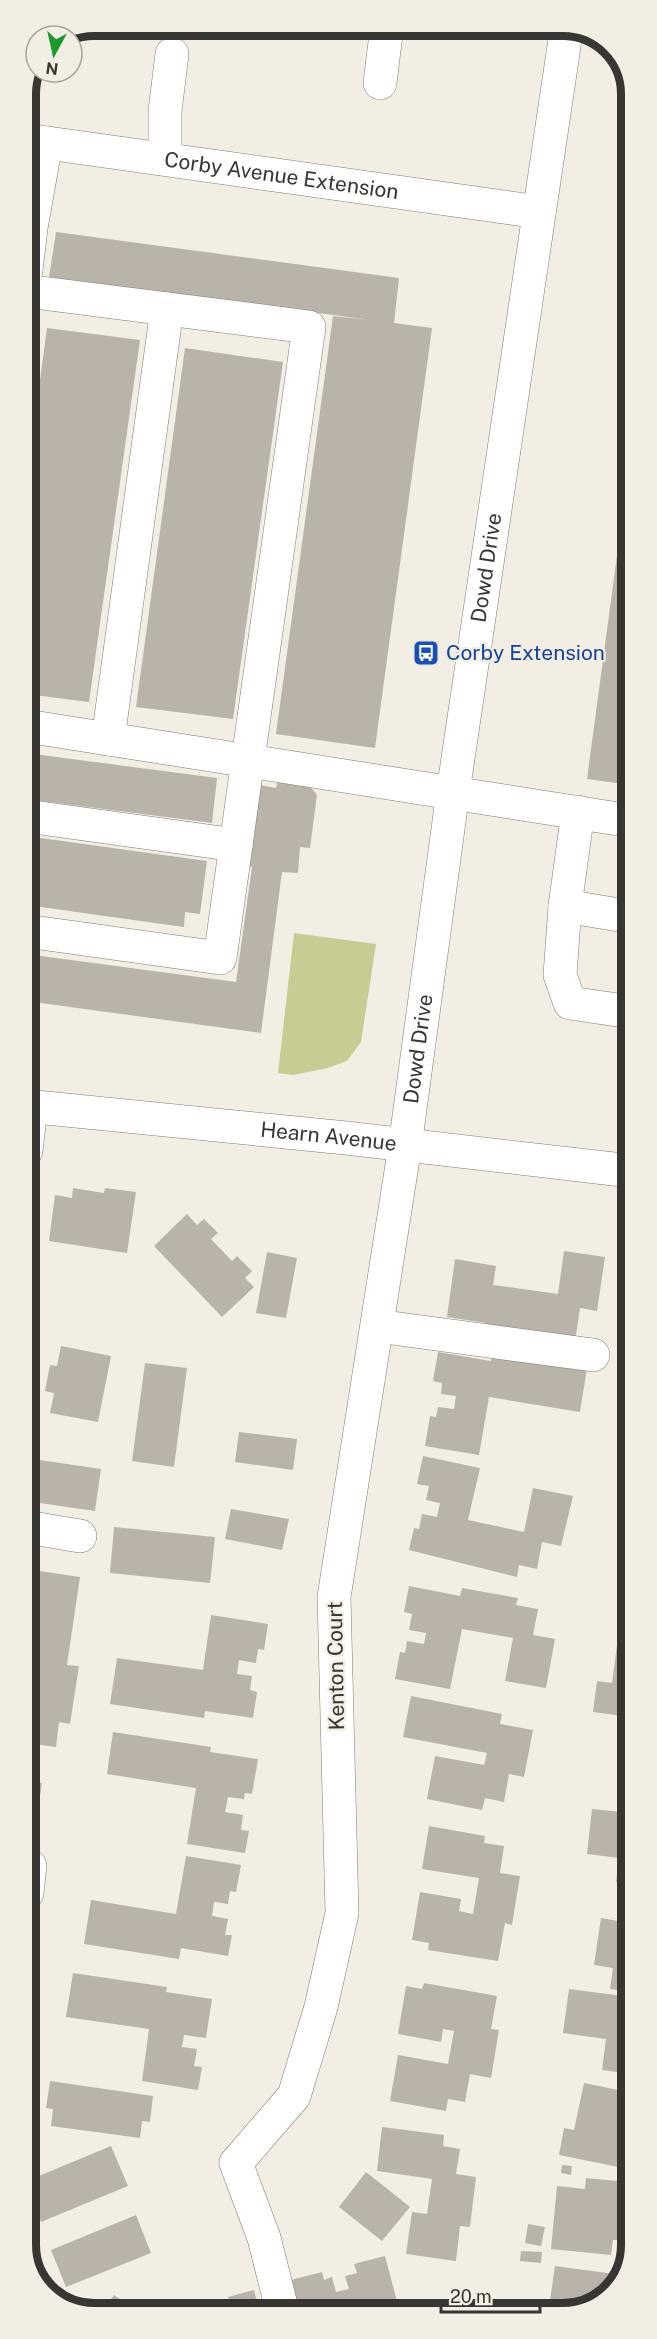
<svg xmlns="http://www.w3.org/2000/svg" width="657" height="2339" viewBox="0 0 657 2339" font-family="'Public Sans',sans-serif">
	<rect width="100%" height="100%" fill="#f3eee4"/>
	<path fill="#c8cc94" d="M294,933L376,944L361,1042L347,1061L328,1068L293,1075L278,1073Z"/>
	<path fill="#bab3aa" d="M56,232L399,278L394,323L432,328L375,748L276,734L333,316L371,320L49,277Z
		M47,328L140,340L89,702L26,694V485Z
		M185,348L283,362L233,719L136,707Z
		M629,466H630L631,785L587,779Z
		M26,753L217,778L212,823L26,799Z
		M278,780L309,785L317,795L310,848L300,847L298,873L282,872L261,1033L26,1001V954L236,982L252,867L248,866L260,785L276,788Z
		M26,836L207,861L200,914L185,912L184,927L26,905Z
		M73,1188L104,1193L105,1188L136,1192L127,1253L49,1241L55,1195L72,1198Z
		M187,1214L197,1225L204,1219L218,1233L211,1239L232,1261L237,1256L252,1271L245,1278L254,1287L222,1317L154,1246Z
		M564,1251L605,1257L597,1311L580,1308L575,1342L485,1329L486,1323L447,1317L455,1259L496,1266L493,1285L558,1294Z
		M267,1252L297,1258L286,1318L256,1313Z
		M61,1346L111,1356L98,1422L50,1413L54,1393L45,1391L50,1365L57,1366Z
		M438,1352L491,1361L493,1352L587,1368L580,1412L489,1397L479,1455L425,1446L430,1416L436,1417L438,1407L454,1409L456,1396L441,1394L442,1383L433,1381Z
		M26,1360L40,1362L32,1410L26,1409Z
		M145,1363L187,1368L174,1467L132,1461Z
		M239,1432L297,1439L293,1470L235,1462Z
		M423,1456L480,1468L468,1520L524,1532L533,1488L573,1496L561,1546L542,1542L537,1569L519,1565L517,1577L409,1550L414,1528L419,1529L422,1514L437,1517L440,1503L426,1500L429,1486L417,1484Z
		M26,1458L101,1469L95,1511L26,1501Z
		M630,1484H631V1498L627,1497Z
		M231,1509L289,1519L282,1550L225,1539Z
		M114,1527L215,1537L210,1583L110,1573Z
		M39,1571L80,1577L67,1665L79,1666L70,1724L59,1722L56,1747L27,1743V1658Z
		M409,1586L460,1596L462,1588L518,1598L516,1605L538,1609L533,1635L555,1639L546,1688L505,1681L513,1638L462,1629L450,1689L395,1679L400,1652L405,1653L407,1641L424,1644L426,1633L409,1630L412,1614L404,1612Z
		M211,1615L268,1624L264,1650L258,1649L256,1663L239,1660L237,1674L252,1676L250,1690L257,1692L253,1718L205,1711L204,1718L110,1704L117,1658L203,1670Z
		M619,1630L631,1632V1717L593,1712L597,1681L612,1683Z
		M411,1696L502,1714L500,1724L533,1730L524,1777L509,1774L504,1802L485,1798L482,1810L427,1799L435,1756L484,1765L487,1753L403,1737Z
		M113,1732L211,1747L210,1752L258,1759L252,1794L245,1793L244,1799L228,1797L225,1812L243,1815L241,1830L249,1831L245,1853L187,1844L196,1788L107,1774Z
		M27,1781L42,1783L34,1836L27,1835Z
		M592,1809L631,1813V1884L616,1882L619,1858L587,1854Z
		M429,1826L485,1836L484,1843L504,1846L500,1873L520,1876L512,1925L505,1923L498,1961L428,1950L429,1943L412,1940L420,1892L461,1899L459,1911L473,1914L479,1878L422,1869Z
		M186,1856L241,1865L236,1892L230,1891L228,1904L214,1902L212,1916L228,1919L225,1935H232L228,1956L181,1948L179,1959L84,1944L91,1900L176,1914Z
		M620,1906L631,1907V1992L610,1989L613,1968L594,1965L601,1918L618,1921Z
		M73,1973L167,1987L166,1992L212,1999L206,2038L184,2035L182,2047L197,2049L194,2066L202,2067L198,2090L142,2081L149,2029L66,2017Z
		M424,1983L497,1996L491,2029L499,2030L491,2078L470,2074L465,2102L448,2099L446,2111L390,2101L398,2055L448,2064L454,2031L443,2029L441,2042L398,2034L406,1986L422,1989Z
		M569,1989L631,1997V2074L602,2070L606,2039L563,2033Z
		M50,2081L153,2096L150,2122L142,2121L140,2138L51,2126L53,2109L46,2108Z
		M584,2083L623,2091L619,2111L624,2114L623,2121L631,2123V2153L628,2169L559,2155L564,2128L574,2130Z
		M382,2127L444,2135L443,2146L460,2149L456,2174L476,2177L470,2227L460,2226L456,2261L406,2254L412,2212L427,2214L432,2179L377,2171Z
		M111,2146L128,2186L41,2222L27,2188V2181Z
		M562,2165L572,2166L571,2175L561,2173Z
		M366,2172L410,2207L382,2241L339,2207Z
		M586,2178L628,2182L621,2240H613L611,2255L551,2249L557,2186L585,2189Z
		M136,2215L151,2253L66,2287L51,2250Z
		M528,2224L545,2227L541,2246L525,2243Z
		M521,2251L542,2252L541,2263L520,2261Z
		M385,2256L399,2309L385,2313H300L291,2280L322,2272L324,2280L332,2277L336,2292L349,2289L345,2276L357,2273L354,2264Z
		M555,2266L615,2274L614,2285L617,2286L578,2311L549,2307Z
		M254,2290L260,2313H219L218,2307L230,2304L228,2297Z
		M114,2295L137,2311L135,2313H101Z
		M188,2308L189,2313H172V2312Z"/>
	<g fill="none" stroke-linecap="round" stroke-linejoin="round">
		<g stroke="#7f7b72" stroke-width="34">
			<g id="minor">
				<path d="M380,83L387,26"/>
				<path id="s1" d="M26,140L539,212"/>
				<path d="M165,158V111L172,54"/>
				<path d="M26,270L31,228L46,143"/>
				<path d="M26,291L309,327L220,958L26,931"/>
				<path d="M26,726L631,821"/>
				<path d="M108,739L167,309"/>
				<path d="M578,812L565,906L560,975L570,1003L631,1012"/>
				<path d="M26,816L236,845"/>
				<path d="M565,906L631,917"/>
				<path d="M26,1151L31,1107"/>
				<path d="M377,1326L593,1355"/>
				<path d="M26,1527L80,1536"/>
				<path d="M27,1866H30L27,1893"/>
				<path id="s2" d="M283,2313L264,2238L236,2163L294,2096L321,2007L342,1913L334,1597L405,1146L453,792L567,26"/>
			</g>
		</g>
		<g stroke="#7f7b72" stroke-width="34">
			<g id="major">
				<path id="s3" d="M26,1106L346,1138L631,1171"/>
			</g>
		</g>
		<use href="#minor" stroke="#fff" stroke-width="33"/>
		<use href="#major" stroke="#fff" stroke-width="33"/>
	</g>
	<defs>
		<g id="bus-square" transform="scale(1.35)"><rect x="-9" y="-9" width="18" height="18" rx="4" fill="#1a4fb4" stroke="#f3eee4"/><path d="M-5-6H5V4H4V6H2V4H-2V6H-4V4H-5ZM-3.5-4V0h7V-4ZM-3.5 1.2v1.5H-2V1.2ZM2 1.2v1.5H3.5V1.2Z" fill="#fff"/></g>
	</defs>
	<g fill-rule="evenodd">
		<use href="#bus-square" x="426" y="653"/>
	</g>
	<g text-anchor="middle" stroke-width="4.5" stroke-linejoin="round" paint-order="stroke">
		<g font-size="21" fill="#373632" stroke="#f3eee4">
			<text dy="7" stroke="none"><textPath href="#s1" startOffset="258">Corby Avenue Extension</textPath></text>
			<text dy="7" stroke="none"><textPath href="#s2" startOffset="1792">Dowd Drive</textPath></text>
			<text dy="7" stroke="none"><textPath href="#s2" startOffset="1306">Dowd Drive</textPath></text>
			<text dy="7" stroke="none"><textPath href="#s3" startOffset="304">Hearn Avenue</textPath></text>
			<text transform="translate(336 1666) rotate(-91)" y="7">Kenton Court</text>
		</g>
		<g font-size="21" fill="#164399" stroke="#f3eee4" text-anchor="start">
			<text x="446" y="660">Corby Extension</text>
		</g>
	</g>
	<path d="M0 0H657V2339H0ZM94 36H563A58 58 0 0 1 621 94V2245A58 58 0 0 1 563 2303H94A58 58 0 0 1 36 2245V94A58 58 0 0 1 94 36Z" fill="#f3eee4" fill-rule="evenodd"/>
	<path fill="none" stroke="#373632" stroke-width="8" d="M94 36H563A58 58 0 0 1 621 94V2245A58 58 0 0 1 563 2303H94A58 58 0 0 1 36 2245V94A58 58 0 0 1 94 36Z"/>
	<g transform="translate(54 54) rotate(188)"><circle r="28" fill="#f3eee4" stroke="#a8a49d" stroke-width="1.5"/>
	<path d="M0-4.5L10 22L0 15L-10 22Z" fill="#1d982a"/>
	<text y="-9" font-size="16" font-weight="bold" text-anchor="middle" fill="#373632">N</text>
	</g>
	<path d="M441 2303v9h99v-9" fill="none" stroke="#373632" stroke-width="3"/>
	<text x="450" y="2303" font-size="18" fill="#373632" stroke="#f3eee4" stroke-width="4.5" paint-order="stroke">20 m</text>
</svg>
